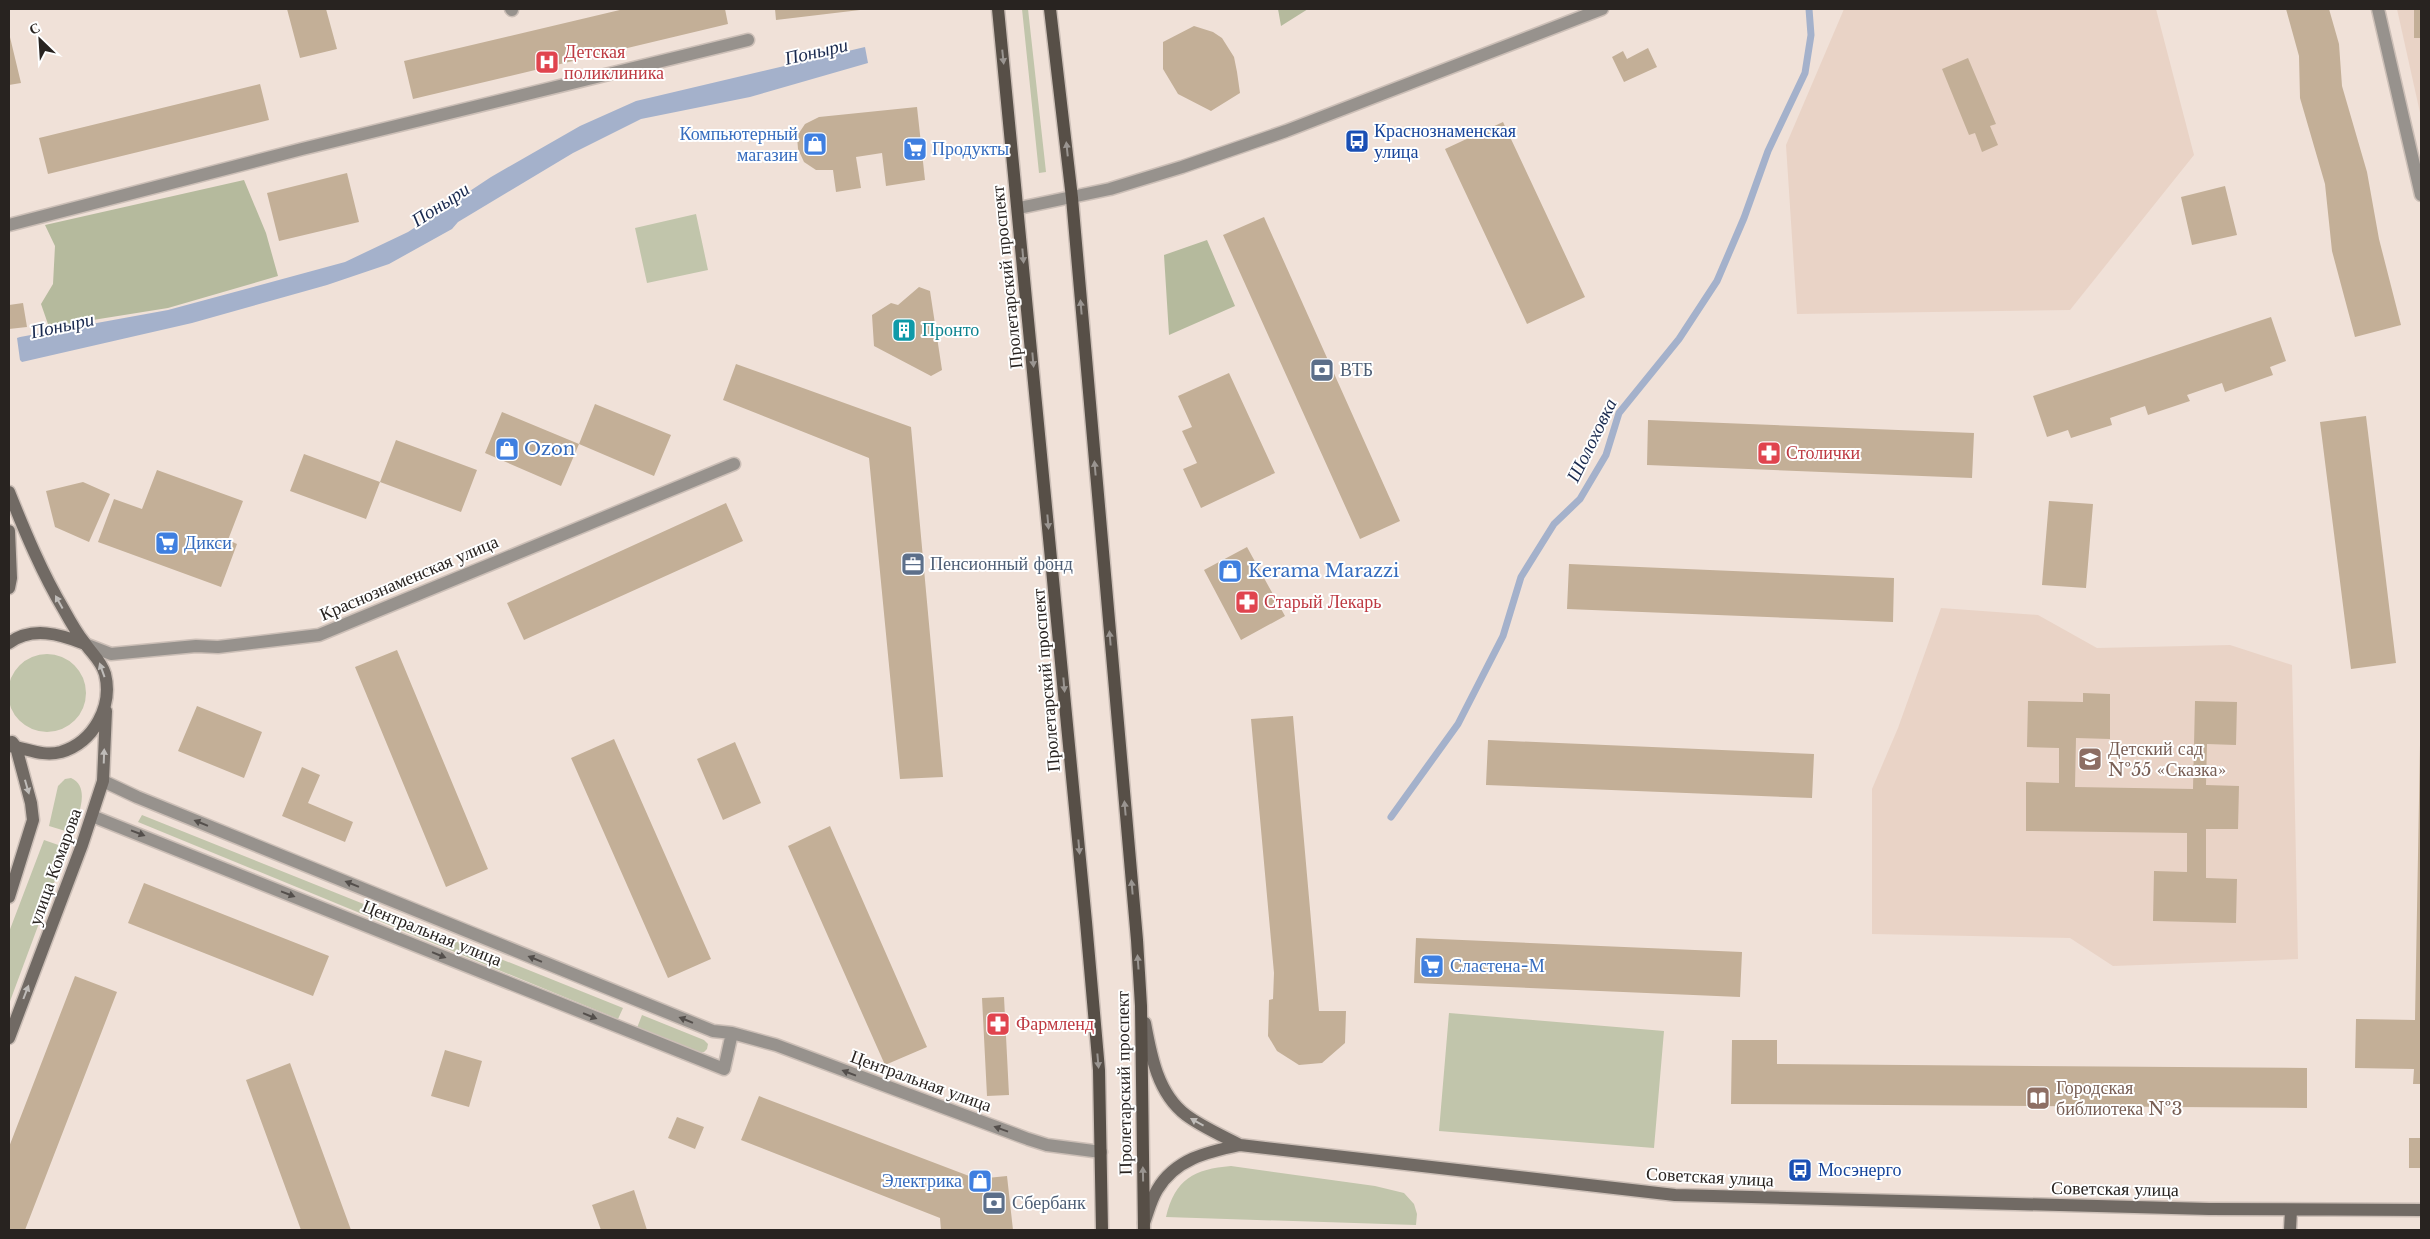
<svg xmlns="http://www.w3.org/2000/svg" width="2430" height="1239" viewBox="0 0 2430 1239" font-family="'Libre Baskerville',serif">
	<rect width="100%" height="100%" fill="#f0e1d8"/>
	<path fill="#e9d3c6" d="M1844,9H2156L2194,155L2070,310L1797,314L1786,145Z
		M2397,9H2421V117Z
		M1941,608L2038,615L2097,648L2230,645L2292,665L2298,959L2113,966L2070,938L1872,934V789L1898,728Z"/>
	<path fill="#c1c5ab" d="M1022,9H1028L1046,172L1039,173Z
		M696,214L708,270L647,283L635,228Z
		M8 693a39 39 0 1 1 78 0a39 39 0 1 1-78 0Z
		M71,778C92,787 77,819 72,833L49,826L58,786L65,779Z
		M142,815L623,1008L618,1019L138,822Z
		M44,840L67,848L9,1004V932Z
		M1449,1013L1664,1031L1654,1148L1439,1131Z
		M642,1015L704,1040L708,1044L707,1049L704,1052H698L637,1028Z
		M1231,1166L1375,1186L1404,1193L1414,1204L1417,1214L1416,1225L1166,1217C1175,1179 1194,1169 1231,1166Z"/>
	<path fill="#b5ba9d" d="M1278,9H1308L1281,26Z
		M244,180L266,233L278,276L168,308L49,327L41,304L53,284L55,246L45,225Z
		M1207,240L1235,306L1169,335L1164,255Z"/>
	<path fill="#a4b1cb" d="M865,47L868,63L750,97L641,119L573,153L458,222L452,229L389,264L327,285L192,323L22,362L20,360L17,338L20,337L168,310L345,262L408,232L491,177L580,126L636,101Z"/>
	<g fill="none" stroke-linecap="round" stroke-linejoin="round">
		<path stroke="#a4b1cb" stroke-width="7" d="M1391,817L1458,724L1503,636L1521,577L1554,524L1580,499L1606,455L1619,413L1679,339L1717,281L1744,218L1768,151L1805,73L1811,35L1809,9"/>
	</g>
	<path fill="#c3af97" d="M287,9H326L337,49L300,58Z
		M624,9H725L728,24L413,99L404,61Z
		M775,9H860V10L776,20Z
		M2286,9H2329L2339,44L2342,86L2367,172L2379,239L2401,325L2355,337L2332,251L2325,184L2300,98L2299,56Z
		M2414,9H2421V38H2414Z
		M1194,26L1213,32L1222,38L1234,57L1237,72L1240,93L1211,111L1178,94L1163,69V42Z
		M9,33L21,83L9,85Z
		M1648,48L1657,67L1624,82L1612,57L1623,51L1627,59Z
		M1968,58L1996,124L1990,126L1998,145L1982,152L1975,133L1969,135L1942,69Z
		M260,84L269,120L48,174L39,138Z
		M917,107L925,180L886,186L882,153L856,157L861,188L836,192L833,170H816L804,162L798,149L797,136L805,124L819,117Z
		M1503,122L1585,297L1527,324L1445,149Z
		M347,173L359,222L279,241L267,193Z
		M2225,186L2237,235L2192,245L2181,197Z
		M1264,217L1400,521L1360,539L1223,235Z
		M919,287L930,291L942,370L931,376L874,346L872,315L891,303L898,305Z
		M23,303L27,327L9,329V305Z
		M2271,317L2286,361L2270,367L2273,375L2225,392L2222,383L2187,395L2190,401L2148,415L2145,406L2110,418L2112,425L2071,438L2068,430L2047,437L2033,396Z
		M736,364L911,427L943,777L900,779L869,458L723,400Z
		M1229,373L1275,473L1201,508L1183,469L1197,463L1182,431L1192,427L1178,396Z
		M595,404L671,435L654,476L579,444L561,486L485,453L502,412L579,444Z
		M2366,416L2396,663L2351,669L2320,422Z
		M1648,420L1974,433L1972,478L1647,465Z
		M396,440L477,470L461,512L380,482L366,519L290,491L304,454L380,482Z
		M157,470L243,501L228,540L237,544L221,587L98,542L114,499L142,509Z
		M83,482L110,494L89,542L55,527L46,491Z
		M2049,501L2093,504L2086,588L2042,585Z
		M726,503L743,541L524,640L507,603Z
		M1247,547L1285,616L1241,640L1204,570Z
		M1569,564L1894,578L1893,622L1567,609Z
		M397,650L488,869L446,887L355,667Z
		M2083,693L2110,694V739L2076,738L2075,787L2193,789L2195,701L2237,702L2236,745L2207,744L2206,785L2239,786L2238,829H2206V878L2237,879L2236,923L2153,921L2154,871L2187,872V833L2026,831V782L2059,783V748L2027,747L2028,701L2083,702Z
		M197,706L262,732L244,778L178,751Z
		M1293,716L1319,1011H1346L1345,1043L1322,1063L1299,1065L1277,1051L1268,1036L1269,1000L1273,999L1274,973L1251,719Z
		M614,739L711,959L668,978L571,758Z
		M1488,740L1814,754L1812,798L1486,785Z
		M735,742L761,803L723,820L697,759Z
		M2420,745H2421V1084H2413L2414,1069L2355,1068L2356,1019L2415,1020Z
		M302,767L320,775L308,803L353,822L345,842L282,816Z
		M830,826L927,1047L885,1065L788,846Z
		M144,883L329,956L313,996L128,923Z
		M1416,938L1742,952L1740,997L1414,983Z
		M75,976L117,992L25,1230H9V1147Z
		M1004,997L1009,1095L987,1096L982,998Z
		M1732,1040H1777V1064L2307,1068V1108L1731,1104Z
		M445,1050L482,1061L469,1107L431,1096Z
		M290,1063L351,1230H301L246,1080Z
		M759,1096L977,1179L1007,1176L1013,1230H941L940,1218L741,1140Z
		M677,1117L704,1127L695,1149L668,1138Z
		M2409,1138H2421V1168H2409Z
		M634,1190L647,1230H601L592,1205Z"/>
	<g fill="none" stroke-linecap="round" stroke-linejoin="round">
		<g stroke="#ccbfb7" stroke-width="15">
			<path id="minor" d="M511,9L512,10
				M2378,9L2421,195
				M9,225L302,149L748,40
				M85,644L111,654L196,646L218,647L319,635L734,464
				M103,781L137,797L713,1031L732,1033L776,1045L1028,1139L1047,1145L1101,1152
				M92,816L724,1069L732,1033"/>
		</g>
		<g stroke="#ccbfb7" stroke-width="15">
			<path id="tertiary" d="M1019,208L1110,189L1182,167L1286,131L1602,9"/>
		</g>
		<g stroke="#ccbfb7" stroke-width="15">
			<path id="secondary" d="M9,492C25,532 42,573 64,610C70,621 76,632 84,642C91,653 101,660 105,674C113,706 94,742 61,752C42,757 27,748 9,746
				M9,531L11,578L9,588
				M9,643C32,626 60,634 85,644
				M9,897L33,820L31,803L16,747L12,742
				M1145,1023C1151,1056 1158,1094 1186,1115C1202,1127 1223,1136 1240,1145
				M9,1038L82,845L103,781L106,711
				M1144,1223C1148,1212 1151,1200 1157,1190C1175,1159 1207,1152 1240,1145L1675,1195L2209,1209L2421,1210
				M2290,1230L2291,1210"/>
		</g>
		<g stroke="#ccbfb7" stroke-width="15">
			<path id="primary" d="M998,9L1086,922L1099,1070L1102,1230
				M1050,9L1072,198L1137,940L1141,1006L1144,1230"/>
		</g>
		<use href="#minor" stroke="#97928d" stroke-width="12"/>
		<use href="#tertiary" stroke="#97928d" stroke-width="12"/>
		<use href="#secondary" stroke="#716a64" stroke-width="12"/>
		<use href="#primary" stroke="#574f47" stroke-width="12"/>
	</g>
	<defs><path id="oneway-solid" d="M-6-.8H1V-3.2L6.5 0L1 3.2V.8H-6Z" transform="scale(1.25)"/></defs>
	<g fill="#9a9591">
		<use href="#oneway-solid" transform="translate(1003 57) rotate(84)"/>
		<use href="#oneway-solid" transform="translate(1067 149) rotate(-96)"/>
		<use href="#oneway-solid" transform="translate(1023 256) rotate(85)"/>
		<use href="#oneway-solid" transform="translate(1081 307) rotate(-95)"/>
		<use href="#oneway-solid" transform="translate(1033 360) rotate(85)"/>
		<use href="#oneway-solid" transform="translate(1095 468) rotate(-95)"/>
		<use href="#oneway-solid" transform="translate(1048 522) rotate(85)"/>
		<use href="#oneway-solid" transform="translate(1110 638) rotate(-95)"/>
		<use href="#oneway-solid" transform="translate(1064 685) rotate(85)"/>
		<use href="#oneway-solid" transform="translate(1125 808) rotate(-95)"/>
		<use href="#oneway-solid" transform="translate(1079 847) rotate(85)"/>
		<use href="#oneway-solid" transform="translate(1132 887) rotate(-95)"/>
		<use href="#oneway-solid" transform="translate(1138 962) rotate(-94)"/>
		<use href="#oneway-solid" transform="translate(1098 1061) rotate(85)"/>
		<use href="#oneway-solid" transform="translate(1143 1174) rotate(-91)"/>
	</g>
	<g fill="#bfbcb9">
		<use href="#oneway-solid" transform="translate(59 602) rotate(-119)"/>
		<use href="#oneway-solid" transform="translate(102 670) rotate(-110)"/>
		<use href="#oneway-solid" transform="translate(104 756) rotate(-88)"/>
		<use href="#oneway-solid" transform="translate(27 787) rotate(74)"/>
		<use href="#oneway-solid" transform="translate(26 992) rotate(-69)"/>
		<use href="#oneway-solid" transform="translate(1197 1122) rotate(-151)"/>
	</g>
	<g fill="#544f4c">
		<use href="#oneway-solid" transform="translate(201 823) rotate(-158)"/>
		<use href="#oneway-solid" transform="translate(138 833) rotate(21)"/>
		<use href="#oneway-solid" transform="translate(352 884) rotate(-158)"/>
		<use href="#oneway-solid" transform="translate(288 894) rotate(21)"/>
		<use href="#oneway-solid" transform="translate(439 955) rotate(22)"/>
		<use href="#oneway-solid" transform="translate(535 959) rotate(-158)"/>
		<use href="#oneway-solid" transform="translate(590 1016) rotate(22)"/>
		<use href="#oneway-solid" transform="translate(686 1020) rotate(-158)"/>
		<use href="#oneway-solid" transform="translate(849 1073) rotate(-159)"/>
		<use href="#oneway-solid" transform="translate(1001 1129) rotate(-160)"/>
	</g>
	<defs>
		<g id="hospital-square" transform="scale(1.25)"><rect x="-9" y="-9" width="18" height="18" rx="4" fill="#e0444e" stroke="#fff"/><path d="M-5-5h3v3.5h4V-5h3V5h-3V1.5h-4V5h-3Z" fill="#fff"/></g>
		<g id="bus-square" transform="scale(1.25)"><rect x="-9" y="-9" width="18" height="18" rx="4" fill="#1a4fb4" stroke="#fff"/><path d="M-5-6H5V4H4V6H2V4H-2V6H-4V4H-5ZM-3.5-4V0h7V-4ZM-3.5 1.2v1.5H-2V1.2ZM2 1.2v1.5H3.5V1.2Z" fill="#fff"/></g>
		<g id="shop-square" transform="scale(1.25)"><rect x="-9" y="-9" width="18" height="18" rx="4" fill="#3f7fe0" stroke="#fff"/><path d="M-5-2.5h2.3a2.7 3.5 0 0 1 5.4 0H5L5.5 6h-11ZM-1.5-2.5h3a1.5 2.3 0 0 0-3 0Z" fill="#fff"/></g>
		<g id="supermarket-square" transform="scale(1.25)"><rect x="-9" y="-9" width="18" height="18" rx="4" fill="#3f7fe0" stroke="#fff"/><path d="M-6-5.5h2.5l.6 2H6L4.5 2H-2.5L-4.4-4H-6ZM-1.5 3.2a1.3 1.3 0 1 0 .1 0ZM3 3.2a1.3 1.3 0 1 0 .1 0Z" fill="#fff"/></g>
		<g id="building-square" transform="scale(1.25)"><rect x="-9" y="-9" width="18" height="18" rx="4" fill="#0f9aa8" stroke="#fff"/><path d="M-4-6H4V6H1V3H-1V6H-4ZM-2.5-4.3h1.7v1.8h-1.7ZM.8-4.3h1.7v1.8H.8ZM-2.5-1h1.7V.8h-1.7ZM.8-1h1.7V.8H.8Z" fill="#fff"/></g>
		<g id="bank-square" transform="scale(1.25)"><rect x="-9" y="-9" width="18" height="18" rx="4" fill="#5c6f8a" stroke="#fff"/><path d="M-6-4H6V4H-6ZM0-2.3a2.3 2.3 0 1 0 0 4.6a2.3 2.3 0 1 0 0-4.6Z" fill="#fff"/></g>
		<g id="pharmacy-square" transform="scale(1.25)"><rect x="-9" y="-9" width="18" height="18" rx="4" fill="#e0444e" stroke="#fff"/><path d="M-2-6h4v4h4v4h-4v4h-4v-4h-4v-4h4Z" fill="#fff"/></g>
		<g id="office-square" transform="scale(1.25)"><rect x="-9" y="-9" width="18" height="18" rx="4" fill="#5c6f8a" stroke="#fff"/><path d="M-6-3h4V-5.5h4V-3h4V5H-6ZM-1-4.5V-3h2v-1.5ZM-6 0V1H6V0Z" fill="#fff"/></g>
		<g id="school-square" transform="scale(1.25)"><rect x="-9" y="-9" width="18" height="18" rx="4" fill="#8d6e63" stroke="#fff"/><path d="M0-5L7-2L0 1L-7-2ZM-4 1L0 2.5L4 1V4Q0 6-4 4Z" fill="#fff"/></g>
		<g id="library-square" transform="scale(1.25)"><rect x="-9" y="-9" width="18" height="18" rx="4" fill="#8d6e63" stroke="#fff"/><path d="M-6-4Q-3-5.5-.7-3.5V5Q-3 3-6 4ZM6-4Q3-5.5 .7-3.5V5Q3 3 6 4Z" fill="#fff"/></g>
	</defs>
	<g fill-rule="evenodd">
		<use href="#hospital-square" x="547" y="62"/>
		<use href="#bus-square" x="1357" y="141"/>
		<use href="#shop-square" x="815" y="144"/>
		<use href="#supermarket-square" x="915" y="149"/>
		<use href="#building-square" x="904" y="330"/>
		<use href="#bank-square" x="1322" y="370"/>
		<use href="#shop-square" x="507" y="449"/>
		<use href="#pharmacy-square" x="1769" y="453"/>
		<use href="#supermarket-square" x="167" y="543"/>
		<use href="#office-square" x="913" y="564"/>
		<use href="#shop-square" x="1230" y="571"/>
		<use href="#pharmacy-square" x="1247" y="602"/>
		<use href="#school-square" x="2090" y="759"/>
		<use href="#supermarket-square" x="1432" y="966"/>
		<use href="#pharmacy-square" x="998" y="1024"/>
		<use href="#library-square" x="2038" y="1098"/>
		<use href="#bus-square" x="1800" y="1170"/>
		<use href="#shop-square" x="980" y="1181"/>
		<use href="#bank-square" x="994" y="1203"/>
	</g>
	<g text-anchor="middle" stroke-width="4" stroke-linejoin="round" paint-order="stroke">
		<g font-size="18" fill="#be3a42" stroke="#fff" text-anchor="start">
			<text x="564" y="58">Детская<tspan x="564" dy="21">поликлиника</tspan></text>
			<text x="1786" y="459">Столички</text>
			<text x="1264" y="608">Старый Лекарь</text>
			<text x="1016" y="1030">Фармленд</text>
		</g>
		<g font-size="18" fill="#164399" stroke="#fff" text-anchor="start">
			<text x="1374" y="137">Краснознаменская<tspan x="1374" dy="21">улица</tspan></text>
			<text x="1818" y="1176">Мосэнерго</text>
		</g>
		<g font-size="18" fill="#366cbe" stroke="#fff" text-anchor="start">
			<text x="798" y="140" text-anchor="end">Компьютерный<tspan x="798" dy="21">магазин</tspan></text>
			<text x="932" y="155">Продукты</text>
			<text x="524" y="455">Ozon</text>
			<text x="184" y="549">Дикси</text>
			<text x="1248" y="577">Kerama Marazzi</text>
			<text x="1450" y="972">Сластена-М</text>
			<text x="962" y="1187" text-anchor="end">Электрика</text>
		</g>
		<g font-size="18" fill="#282320" stroke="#fff">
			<text transform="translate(1007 277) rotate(-96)" y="6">Пролетарский проспект</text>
			<text transform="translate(409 578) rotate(-23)" y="6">Краснознаменская улица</text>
			<text transform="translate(1046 680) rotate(-95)" y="6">Пролетарский проспект</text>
			<text transform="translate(55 867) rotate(-70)" y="6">улица Комарова</text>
			<text transform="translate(432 933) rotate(22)" y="6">Центральная улица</text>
			<text transform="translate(921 1081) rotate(20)" y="6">Центральная улица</text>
			<text transform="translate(1124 1083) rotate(-91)" y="6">Пролетарский проспект</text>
			<text transform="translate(1710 1177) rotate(3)" y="6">Советская улица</text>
			<text transform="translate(2115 1189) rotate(1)" y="6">Советская улица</text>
		</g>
		<g font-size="18" fill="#0d838f" stroke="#fff" text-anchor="start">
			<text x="922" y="336">Пронто</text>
		</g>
		<g font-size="18" fill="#4e5e75" stroke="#fff" text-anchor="start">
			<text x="1340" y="376">ВТБ</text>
			<text x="930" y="570">Пенсионный фонд</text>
			<text x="1012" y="1209">Сбербанк</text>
		</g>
		<g font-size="18" fill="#785e54" stroke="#fff" text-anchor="start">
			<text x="2108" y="755">Детский сад<tspan x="2108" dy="21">№55 «Сказка»</tspan></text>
			<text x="2056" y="1094">Городская<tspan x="2056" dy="21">библиотека №3</tspan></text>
		</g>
		<g font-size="19" font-style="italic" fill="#19294e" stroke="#fff">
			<text transform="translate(816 51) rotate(-13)" y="7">Поныри</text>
			<text transform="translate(440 204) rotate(-33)" y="7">Поныри</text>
			<text transform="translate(62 325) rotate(-12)" y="7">Поныри</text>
			<text transform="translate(1591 440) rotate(-64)" y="7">Шолоховка</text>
		</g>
	</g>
	<rect width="2430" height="1239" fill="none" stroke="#282320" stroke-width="20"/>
	<g transform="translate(40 40) rotate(335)" stroke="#ffffff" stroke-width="4" paint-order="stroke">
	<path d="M0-4L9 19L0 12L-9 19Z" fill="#282320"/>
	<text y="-8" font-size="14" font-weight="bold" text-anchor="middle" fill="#282320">С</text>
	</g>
</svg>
